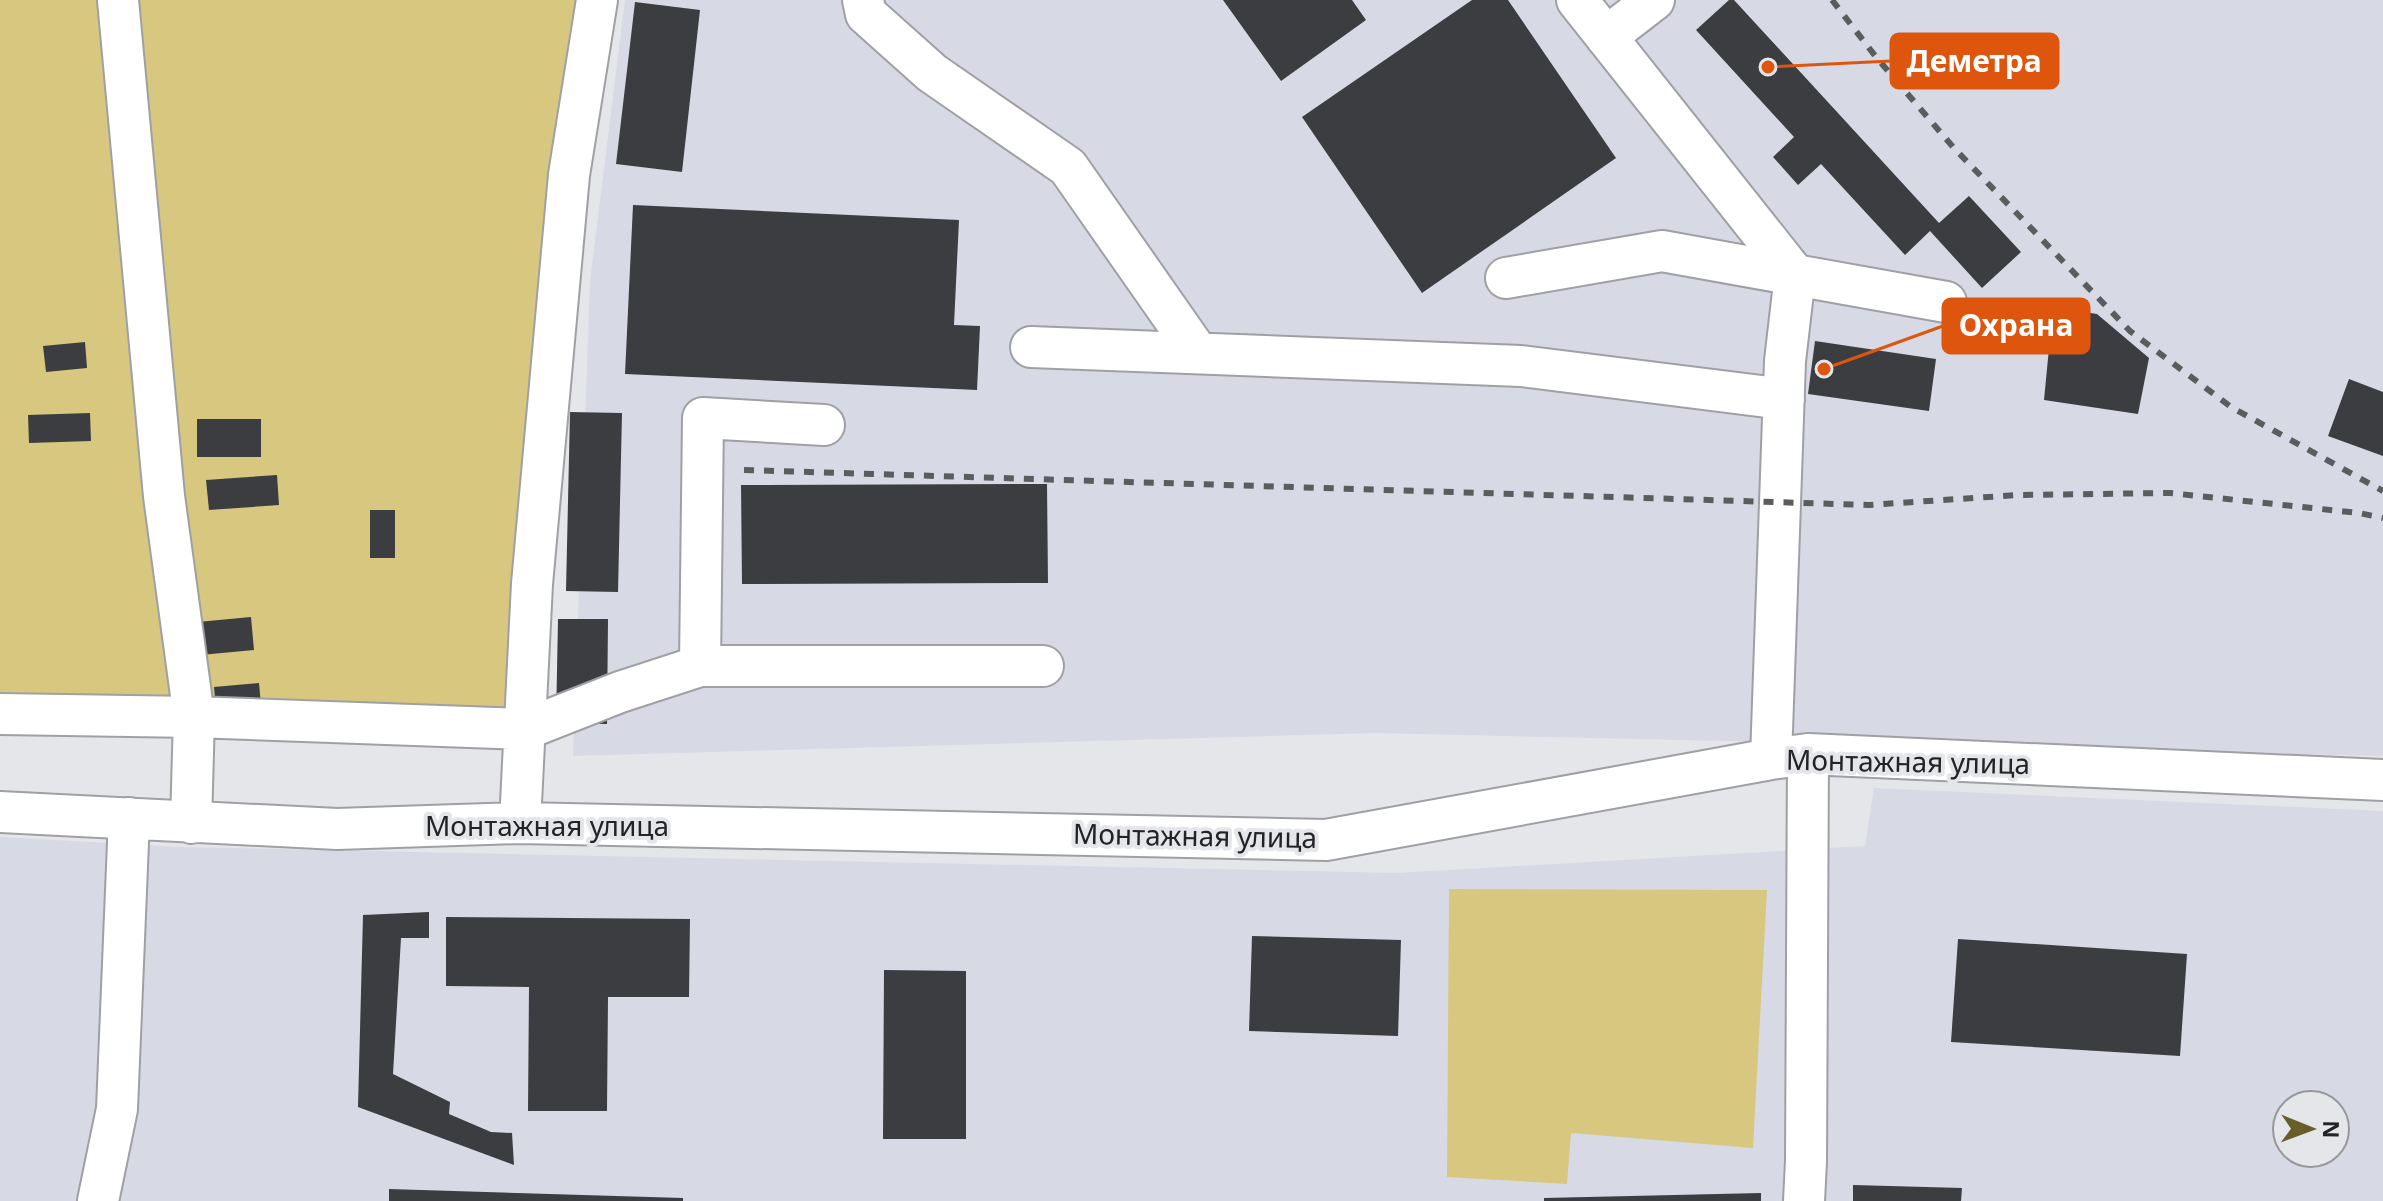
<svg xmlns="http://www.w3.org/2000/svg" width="2383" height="1201" viewBox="0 0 2383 1201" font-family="'Noto Sans',sans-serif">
	<rect width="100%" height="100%" fill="#e5e6ea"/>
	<path fill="#d7dae5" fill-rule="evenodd" d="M625,0H2383V756L1375,733L573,756L590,281Z
		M1874,788L2383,811V1201H0V837L182,847L1397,873L1865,846ZM2287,1105H2335V1153H2287Z"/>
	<path fill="#d8c77f" d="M0,0H598L526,729L0,715Z
		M1449,889L1767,890L1753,1148L1571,1133L1567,1184L1447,1177Z"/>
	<path fill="#3c3d40" d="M1223,0H1352L1366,20L1281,81Z
		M1472,0H1508L1616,158L1422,293L1302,117Z
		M1729,0H1734L1939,223L1969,196L2021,252L1982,288L1930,231L1905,255L1821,164L1798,185L1773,157L1794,137L1696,30Z
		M635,2L700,10L682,172L616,164Z
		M633,205L959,220L954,325L980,326L977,390L625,374Z
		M2053,307L2097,314L2149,358L2138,414L2044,400Z
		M1815,341L1936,359L1929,411L1808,394Z
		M85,342L87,368L46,372L43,346Z
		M2349,379L2383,392V456L2328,436Z
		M570,412L622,413L618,592L566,591Z
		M90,413L91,441L29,443L28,415Z
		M197,419H261V457H197Z
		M277,475L279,505L209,510L206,480Z
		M1047,484L1048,583L742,584L741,485Z
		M370,510H395V558H370Z
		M251,617L254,650L190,656L187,623Z
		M558,619H608L607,724L556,723Z
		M259,683L261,705L216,709L214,687Z
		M429,912V938H401L393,1074L450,1102L449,1114L491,1132L512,1133L514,1165L358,1107L363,915Z
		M446,917L690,919L689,997H608L607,1111H528L529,987L446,986Z
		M1252,936L1401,940L1398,1036L1249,1031Z
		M1958,939L2187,954L2180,1056L1951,1042Z
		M884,970L966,971V1139H883Z
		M1853,1185L1962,1188L1961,1201H1853Z
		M389,1189L683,1198V1201H389Z
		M1761,1193V1201H1544V1198Z"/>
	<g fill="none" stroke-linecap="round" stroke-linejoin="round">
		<g stroke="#9fa0a4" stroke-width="44">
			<path id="minor" d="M118,0L164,496L194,717L191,823
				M863,0L866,14L932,73L1068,167L1198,353
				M1577,0L1795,275
				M1606,37L1654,0
				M1506,278L1662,251L1795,275
				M1031,347L1521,366L1784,399
				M824,425L703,418L700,666H1043
				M0,714L194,717L526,729L620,692L700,666
				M1771,759L1785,361L1795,275L1946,302
				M0,812L337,829L520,823L1326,840L1771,759L1808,754L2383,780
				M520,823L532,584L569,175L597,0
				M98,1201L117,1109L129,818
				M1804,1201L1806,1161L1808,754"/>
		</g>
		<use href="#minor" stroke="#fff" stroke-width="40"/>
		<path stroke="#5b5c5e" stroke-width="6" stroke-dasharray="10 10" stroke-linecap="butt" d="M1832,0L1876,57L1953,147L2130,331L2231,407L2383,491
			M744,470L1869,505L2018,495L2170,493L2359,513L2383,518"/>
	</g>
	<g text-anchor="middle" stroke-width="8" stroke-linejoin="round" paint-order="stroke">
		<g font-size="28" fill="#222324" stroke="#e5e6ea">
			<text transform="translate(1908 762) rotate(1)" y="10">Монтажная улица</text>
			<text x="547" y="836">Монтажная улица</text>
			<text transform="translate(1195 836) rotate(1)" y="10">Монтажная улица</text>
		</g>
	</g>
	<path fill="none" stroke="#de560d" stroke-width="3" d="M1768 67L1891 61M1824 369L1943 326"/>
	<g fill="#de560d" stroke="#e5e6ea" stroke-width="3">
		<circle cx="1768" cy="67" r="8"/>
		<circle cx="1824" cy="369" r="8"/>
	</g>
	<g fill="#de560d" stroke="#de560d" stroke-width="3">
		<rect x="1891" y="34" width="167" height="54" rx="8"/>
		<rect x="1943" y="299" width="146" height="54" rx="8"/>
	</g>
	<g font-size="30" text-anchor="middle" font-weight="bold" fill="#fff">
		<text x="1974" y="72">Деметра</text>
		<text x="2016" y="336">Охрана</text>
	</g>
	<g transform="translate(2311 1129) rotate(91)"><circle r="38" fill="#e5e6ea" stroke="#97989b" stroke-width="2"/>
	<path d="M0-6L14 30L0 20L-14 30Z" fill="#695e2a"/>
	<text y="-12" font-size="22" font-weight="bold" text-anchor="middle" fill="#222324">N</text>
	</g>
</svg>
